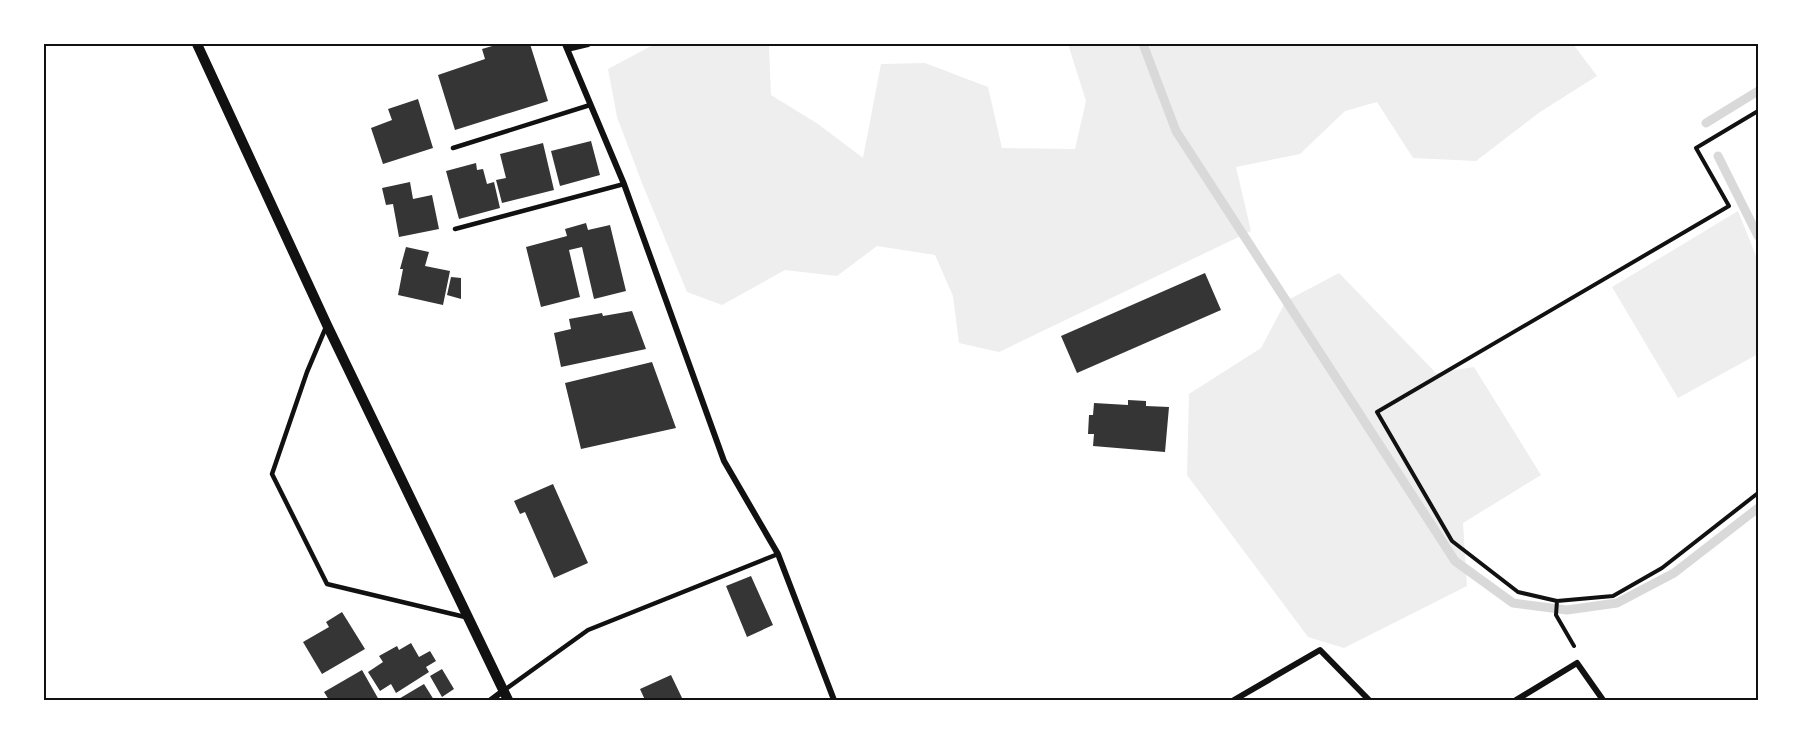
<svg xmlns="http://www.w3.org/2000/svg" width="1802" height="744" viewBox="0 0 1802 744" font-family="'Roboto Serif',serif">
	<rect width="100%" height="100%" fill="#fff"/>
	<path fill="#eee" d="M662,44H764L769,46L771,95L818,124L863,158L881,64L925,63L988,87L1002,148L1075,149L1086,101L1068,44H1573L1597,76L1540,112L1476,161L1413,158L1377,102L1345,111L1300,154L1236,167L1251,231L999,352L959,343L953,296L935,255L877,246L837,276L785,270L722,305L687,292L642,183L617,117L608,69L651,46Z
		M1738,211L1758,261V354L1678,398L1612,287Z
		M1339,273L1436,373L1474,367L1541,475L1463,523L1467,586L1344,648L1308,637L1187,475L1189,394L1261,348L1286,301Z"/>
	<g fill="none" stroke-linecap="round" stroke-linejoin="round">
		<path stroke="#d9d9d9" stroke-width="9" d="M1143,44L1176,131L1455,561L1513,603L1567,610L1617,603L1674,573L1758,508
			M1706,123L1758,91
			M1718,156L1758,236"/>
	</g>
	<path fill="#353535" d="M499,44H530L548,101L455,130L438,75L485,59L482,49Z
		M418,99L433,148L383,164L371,128L392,120L388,109Z
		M591,141L600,175L560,186L551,151Z
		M543,143L554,190L502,203L496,180L506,178L500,154Z
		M476,163L477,170L483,169L487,184L494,182L500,208L459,219L446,171Z
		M410,182L413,199L432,195L439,229L399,237L393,204L386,205L382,188Z
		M586,223L588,230L610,225L626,291L594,299L582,247L569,250L580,297L541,307L526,247L567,236L565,229Z
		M406,247L429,252L425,266L450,271L443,305L398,295L403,269H400Z
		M1205,273L1221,310L1077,373L1061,336Z
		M451,277L461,278V299L447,295Z
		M632,311L646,349L561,367L554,333L571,329L569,319L602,313L603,316Z
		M652,362L676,428L581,449L565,383Z
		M1128,400L1146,401V406L1169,407L1165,452L1093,446L1094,434H1088L1089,415H1093L1094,403L1128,405Z
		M553,484L588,563L554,578L525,512L520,514L514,501Z
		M751,576L773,625L747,637L726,586Z
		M342,612L365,649L322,674L303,642L329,627L326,622Z
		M411,643L419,657L430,651L436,661L426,667L429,672L396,693L391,684L380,691L368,672L383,662L379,656L397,646L399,650Z
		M442,669L454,689L442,697L430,676Z
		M362,670L379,700H329L324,692Z
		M671,675L683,700H645L640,689Z
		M424,684L434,700H397Z"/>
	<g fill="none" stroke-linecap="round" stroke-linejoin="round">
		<path stroke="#111" stroke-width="4" d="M1758,111L1696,148L1729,206L1377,412L1452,541L1518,592L1557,601L1613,596L1662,568L1758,493
			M1557,601L1556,615L1574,646"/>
		<path stroke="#111" stroke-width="4.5" d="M453,148L590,105
			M455,229L624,184
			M326,327L307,372L272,474L327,584L465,617
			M503,691L588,630L778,554"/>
		<path stroke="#111" stroke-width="6" d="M565,44L624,184L724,461L778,554L834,700
			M567,49L588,44
			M491,700L503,691
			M1234,700L1320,650L1369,700
			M1516,700L1577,663L1603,700"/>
		<path stroke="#111" stroke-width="10" d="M197,44L327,325L508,700"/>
	</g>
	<rect width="1802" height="744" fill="none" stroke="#ffffff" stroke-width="90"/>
	<rect x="45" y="45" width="1712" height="654" fill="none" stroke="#111" stroke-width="2"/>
</svg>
